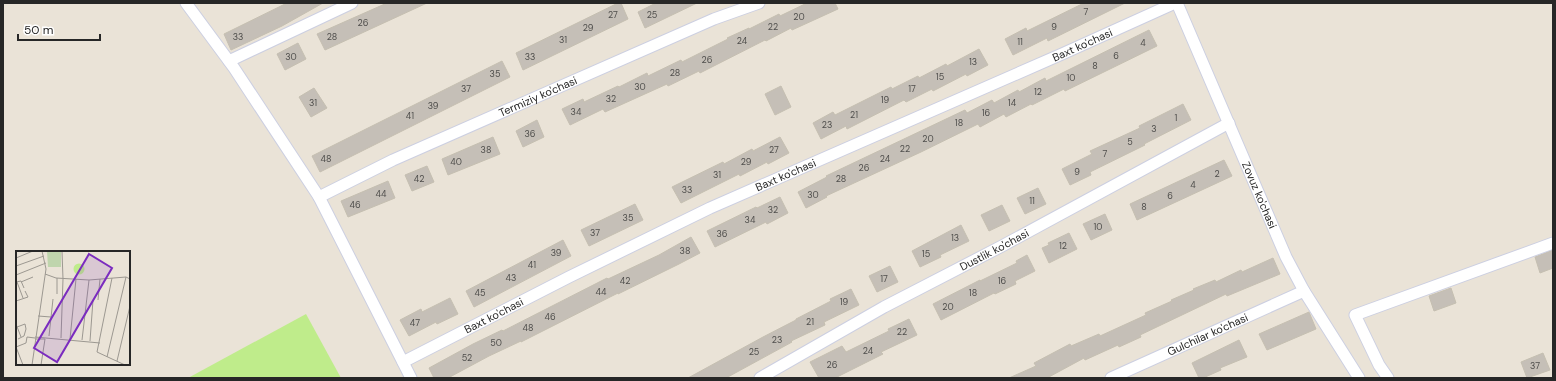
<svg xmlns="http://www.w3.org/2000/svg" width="1556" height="381" viewBox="0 0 1556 381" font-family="'DM Sans',sans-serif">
	<rect width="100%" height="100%" fill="#eae3d7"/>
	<path fill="#bfec8b" d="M306,314L341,378H188Z"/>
	<path fill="#c5bfb7" stroke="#c5bfb1" d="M287,3H323L282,26L231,50L224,34Z
		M387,3H427L325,50L317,34Z
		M618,3H621L628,19L523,70L516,53Z
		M656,3H697L645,28L638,12Z
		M807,3H835L838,9L792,30L791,28L766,41L765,40L700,73L699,71L668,86L667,84L605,112L603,109L570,125L562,109L583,99L584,102L618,86L619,87L647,73L648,76L681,60L682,62L728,39L727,38L749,28V29L779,14L780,16Z
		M1084,3H1125L1048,41L1047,38L1013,55L1005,39L1026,28L1027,31Z
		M1149,30L1157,46L1065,91L1064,89L1032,105L1031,104L1006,117L1004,114L980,127L978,124L921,152L826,196L827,197L806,208L798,192L827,177L826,176L965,110L967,113L992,100L994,103L1018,90L1019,92L1045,78L1046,81Z
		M298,43L306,59L285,70L277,54Z
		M979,49L988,65L967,76L966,74L933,91L932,89L906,102L904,100L847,129L846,126L821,139L813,123L833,112L835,115L891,87L892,89L918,76L919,78L946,64L947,66Z
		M502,61L510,77L320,172L312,156Z
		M781,86L791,107L775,115L765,94Z
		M314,88L327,108L311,117L299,97Z
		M1183,104L1191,120L1144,144L1145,145L1090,172L1091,175L1070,185L1062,169L1092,154L1090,151L1140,128L1139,126Z
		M537,120L544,137L523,147L516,131Z
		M493,137L500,154L448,175L442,159Z
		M780,137L789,153L768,164L767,162L740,176L739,174L681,203L672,187L723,162L724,164L752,149L753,151Z
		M1224,160L1232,176L1137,220L1130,204Z
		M427,166L434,182L412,191L405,175Z
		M388,181L395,198L348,217L341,201Z
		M1038,188L1046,204L1025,214L1017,198Z
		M780,197L788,213L767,224L766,222L715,247L707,231L756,207L757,208Z
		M635,204L643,220L589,246L581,230Z
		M1002,205L1010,221L989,231L981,215Z
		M1105,214L1112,230L1091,240L1083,224Z
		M961,225L969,241L940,255L941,257L920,267L912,251Z
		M1069,233L1077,249L1049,263L1042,248L1049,245L1048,243Z
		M691,237L700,253L679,264L618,294V293L521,342V341L489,356L448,378H434L429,368L473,344L502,330L503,331L607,278L608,279L659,255Z
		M563,240L571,256L474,307L466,291Z
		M1553,250V268L1540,273L1535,257Z
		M1027,255L1035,271L1015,281L1016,284L995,294L994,293L941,320L933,304L980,280V281L1017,263L1016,261Z
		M1273,258L1280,274L1227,296L1226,294L1140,335L1141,337L1119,347L1118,345L1085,360L1084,358L1047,378H1009L1036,366L1034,363L1070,344L1071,346L1099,334L1100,336L1146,315L1145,313L1172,301L1171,300L1194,290L1193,289L1215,280L1216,282L1241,270L1242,272Z
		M890,266L898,282L877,292L869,276Z
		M1451,288L1456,303L1434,311L1429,296Z
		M851,289L859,305L824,322L825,325L791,341L792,342L726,378H688L763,337L796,320V319L831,301L830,299Z
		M450,298L458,314L437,324L436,322L409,336L400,320L421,309L422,312Z
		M1309,312L1316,329L1267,350L1259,334Z
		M909,319L917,335L881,352L883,354L835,378H819L810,362L842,346L846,352L889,331L888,329Z
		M1239,340L1247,357L1220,368L1221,370L1203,378H1199L1192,363Z
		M1543,353L1550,370L1527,378L1521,362Z"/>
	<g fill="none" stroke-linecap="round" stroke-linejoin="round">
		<g stroke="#cccfe1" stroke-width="13">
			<g id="minor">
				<path d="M186,3L234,68L319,197L411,378"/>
				<path id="s1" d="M1177,3L1286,257L1304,291L1359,378"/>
				<path d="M229,61L352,3"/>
				<path id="s2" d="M319,197L393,160L714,19L759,3"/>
				<path id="s3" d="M403,362L569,277L710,208L1062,54L1175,3"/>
				<path id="s4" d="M760,378L884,307L1002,246L1229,123"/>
				<path id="s5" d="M1111,378L1304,291"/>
				<path d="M1388,378L1379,365L1355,315L1553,243"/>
			</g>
		</g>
		<use href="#minor" stroke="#fff" stroke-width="11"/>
	</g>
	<g text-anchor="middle" stroke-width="3.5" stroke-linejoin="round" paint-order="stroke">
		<g font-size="9" fill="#4e4d4b">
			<text x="1086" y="15">7</text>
			<text x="613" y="18">27</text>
			<text x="652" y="18">25</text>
			<text x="799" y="20">20</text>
			<text x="363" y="26">26</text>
			<text x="773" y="30">22</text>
			<text x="1054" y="30">9</text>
			<text x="588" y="31">29</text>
			<text x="238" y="40">33</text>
			<text x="332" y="40">28</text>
			<text x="563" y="43">31</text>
			<text x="742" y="44">24</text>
			<text x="1020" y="45">11</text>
			<text x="1143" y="46">4</text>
			<text x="1116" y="59">6</text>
			<text x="291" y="60">30</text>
			<text x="530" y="60">33</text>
			<text x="707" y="63">26</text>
			<text x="973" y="65">13</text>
			<text x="1095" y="69">8</text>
			<text x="675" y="76">28</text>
			<text x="495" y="77">35</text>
			<text x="940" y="80">15</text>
			<text x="1071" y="81">10</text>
			<text x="640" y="90">30</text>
			<text x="466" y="92">37</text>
			<text x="912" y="92">17</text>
			<text x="1038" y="95">12</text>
			<text x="611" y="102">32</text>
			<text x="885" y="103">19</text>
			<text x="313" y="106">31</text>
			<text x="1012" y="106">14</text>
			<text x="433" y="109">39</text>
			<text x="576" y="115">34</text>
			<text x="986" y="116">16</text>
			<text x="854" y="118">21</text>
			<text x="410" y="119">41</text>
			<text x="1176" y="121">1</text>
			<text x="959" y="126">18</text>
			<text x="827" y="128">23</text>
			<text x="1154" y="132">3</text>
			<text x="530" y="137">36</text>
			<text x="928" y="142">20</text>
			<text x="1130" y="145">5</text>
			<text x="905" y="152">22</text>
			<text x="486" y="153">38</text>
			<text x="774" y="153">27</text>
			<text x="1105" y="157">7</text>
			<text x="326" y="162">48</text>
			<text x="885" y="162">24</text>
			<text x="456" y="165">40</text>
			<text x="746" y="165">29</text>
			<text x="864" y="171">26</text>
			<text x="1077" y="175">9</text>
			<text x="1217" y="177">2</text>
			<text x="717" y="178">31</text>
			<text x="419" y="182">42</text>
			<text x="841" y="182">28</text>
			<text x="1193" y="188">4</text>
			<text x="687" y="193">33</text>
			<text x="381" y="197">44</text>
			<text x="813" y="198">30</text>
			<text x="1170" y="199">6</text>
			<text x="1032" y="204">11</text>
			<text x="355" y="208">46</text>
			<text x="1144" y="210">8</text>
			<text x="773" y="213">32</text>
			<text x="628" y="221">35</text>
			<text x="750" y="223">34</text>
			<text x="1098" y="230">10</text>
			<text x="595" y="236">37</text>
			<text x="722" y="237">36</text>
			<text x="955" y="241">13</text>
			<text x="1063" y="249">12</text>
			<text x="685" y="254">38</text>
			<text x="556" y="256">39</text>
			<text x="926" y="257">15</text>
			<text x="532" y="268">41</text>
			<text x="511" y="281">43</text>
			<text x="884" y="282">17</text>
			<text x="625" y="284">42</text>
			<text x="1002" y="284">16</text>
			<text x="601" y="295">44</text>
			<text x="480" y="296">45</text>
			<text x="973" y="296">18</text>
			<text x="844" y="305">19</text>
			<text x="948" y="310">20</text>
			<text x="550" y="320">46</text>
			<text x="810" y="325">21</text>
			<text x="415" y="326">47</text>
			<text x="528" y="331">48</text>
			<text x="902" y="335">22</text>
			<text x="777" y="343">23</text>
			<text x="496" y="346">50</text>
			<text x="868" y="354">24</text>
			<text x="754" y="355">25</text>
			<text x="467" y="361">52</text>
			<text x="832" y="368">26</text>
			<text x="1535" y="369">37</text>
		</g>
		<g font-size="11" fill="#272727" stroke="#fff">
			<text dy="4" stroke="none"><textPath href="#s3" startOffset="750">Baxt ko'chasi</textPath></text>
			<text dy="4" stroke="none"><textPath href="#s2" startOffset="241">Termiziy ko'chasi</textPath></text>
			<text dy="4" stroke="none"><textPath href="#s3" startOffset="426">Baxt ko'chasi</textPath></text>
			<text dy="4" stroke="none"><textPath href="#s1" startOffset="209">Zovuz ko'chasi</textPath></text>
			<text dy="4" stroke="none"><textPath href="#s4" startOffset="267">Dustlik ko'chasi</textPath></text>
			<text dy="4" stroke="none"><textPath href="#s3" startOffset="102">Baxt ko'chasi</textPath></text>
			<text dy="4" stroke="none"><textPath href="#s5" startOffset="106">Gulchilar ko'chasi</textPath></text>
		</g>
	</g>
	<g transform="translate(16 251)">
		<rect width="114" height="114" fill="#eae3d7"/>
		<path d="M31,0H45V16H32Z" fill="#bfd5ad"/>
		<path d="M57.5 18a5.5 5.5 0 1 1 11 0a5.5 5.5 0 1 1-11 0Z" fill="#bfec8b"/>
		<path fill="none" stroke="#9c9891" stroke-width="1" d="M46,0L47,28M0,7L17,0M0,15L28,5M29,23L40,27L73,29L110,26L114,28M0,24L30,12M96,27L81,101L109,114M0,31L5,30L8,37M1,31L7,47M5,31L17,26M41,43V27M82,49L84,28M0,50L12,46L9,40M22,65L35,66M0,73L5,86M1,76L9,73L10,78L8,85L2,88M33,85L37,48M19,86L84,92M45,87L47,28M19,88H29L25,114M54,88L60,28M66,89L73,29M74,90L77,49M0,96L10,92L11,86L19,87M0,96L7,114M91,106L110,26M101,110L114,55M16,114L30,18L26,0"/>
		<path fill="#7b2cbf" fill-opacity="0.15" stroke="#7b2cbf" stroke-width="2" d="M73,3L96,17L41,111L18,97Z"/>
		<rect width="114" height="114" fill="none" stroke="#272727" stroke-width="2"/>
	</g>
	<rect width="1556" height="381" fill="none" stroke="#272727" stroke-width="8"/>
	<path d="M18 34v6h82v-6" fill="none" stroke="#272727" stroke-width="2"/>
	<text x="24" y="34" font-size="12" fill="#272727" stroke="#ffffff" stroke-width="3" paint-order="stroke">50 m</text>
</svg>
